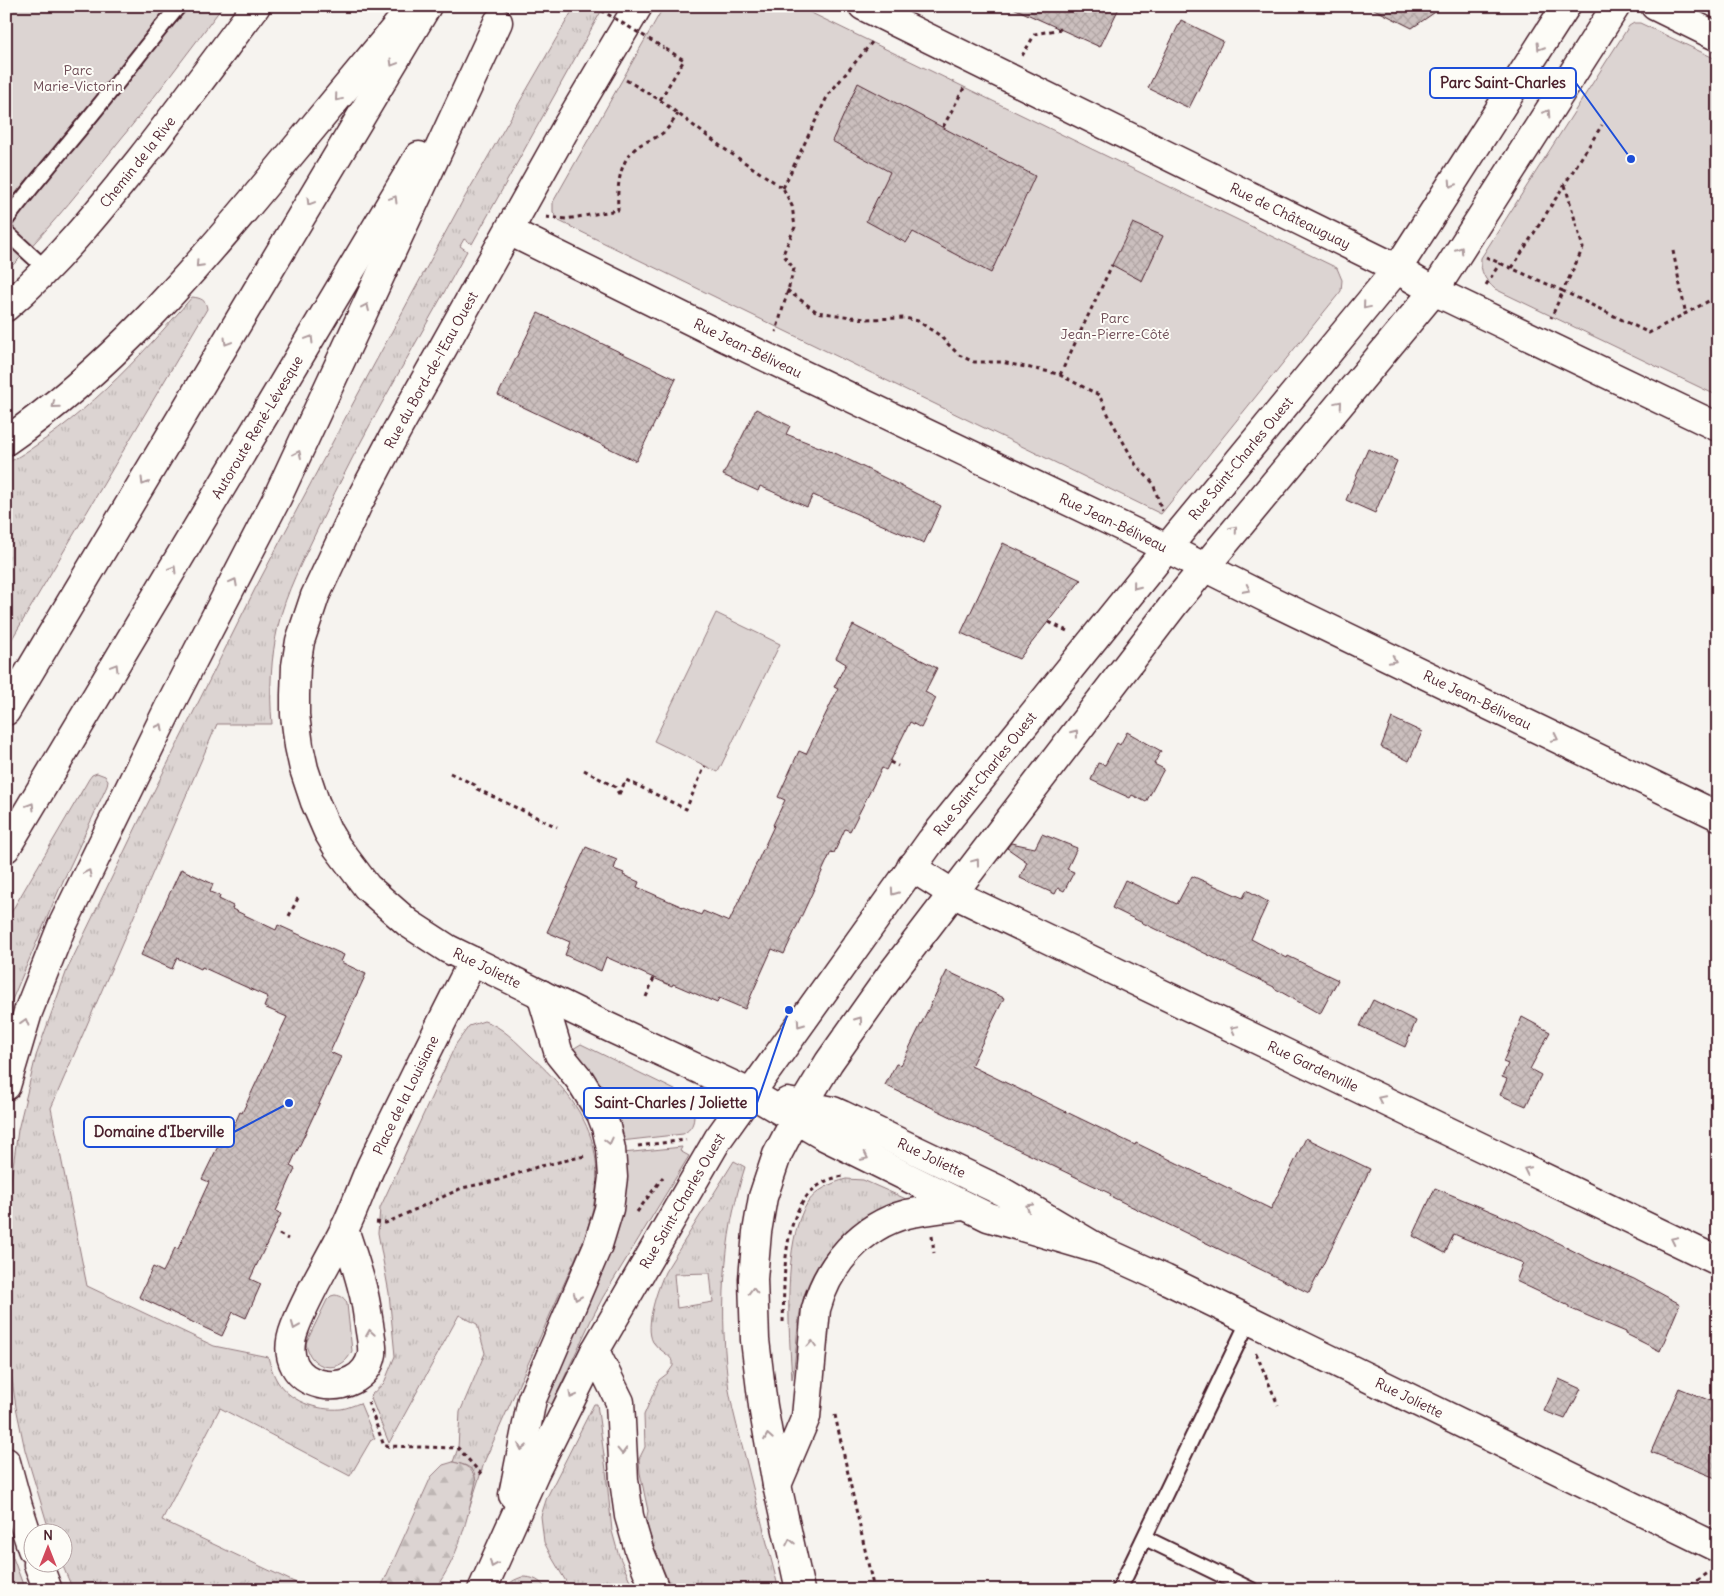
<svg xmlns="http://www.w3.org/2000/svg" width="1724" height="1596" viewBox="0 0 1724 1596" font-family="Delius,sans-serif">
	<defs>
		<pattern id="grass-tufts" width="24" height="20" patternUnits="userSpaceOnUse" patternTransform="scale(1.25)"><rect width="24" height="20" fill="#dcd4d2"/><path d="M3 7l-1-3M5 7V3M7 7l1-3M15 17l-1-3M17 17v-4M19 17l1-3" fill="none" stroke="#beb6b4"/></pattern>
		<pattern id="forest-firs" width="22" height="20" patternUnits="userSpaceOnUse" patternTransform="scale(1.25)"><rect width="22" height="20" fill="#dcd4d2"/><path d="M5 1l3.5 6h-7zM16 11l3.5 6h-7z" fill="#beb6b4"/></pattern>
		<pattern id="building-cross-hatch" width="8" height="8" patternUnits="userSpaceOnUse" patternTransform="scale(1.25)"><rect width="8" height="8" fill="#cbbfbe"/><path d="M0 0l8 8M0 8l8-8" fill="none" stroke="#b0a4a3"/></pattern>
	</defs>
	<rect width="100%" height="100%" fill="#f6f3ef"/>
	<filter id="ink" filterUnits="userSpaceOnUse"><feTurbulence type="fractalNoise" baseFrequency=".02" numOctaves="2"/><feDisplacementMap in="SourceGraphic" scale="10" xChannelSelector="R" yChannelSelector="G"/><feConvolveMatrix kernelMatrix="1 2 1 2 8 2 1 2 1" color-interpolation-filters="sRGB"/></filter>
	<g filter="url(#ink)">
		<path fill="url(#grass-tufts)" stroke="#937a7e" fill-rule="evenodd" d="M575,6H604L472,244L464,239L460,246L467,251C417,343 362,432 318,528C303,560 286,592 278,626C271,657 269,691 272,724H217L51,1108L87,1286L214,1346L268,1357C270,1364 272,1372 276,1379C288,1401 317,1411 341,1409C348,1408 354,1405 360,1403L375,1439L371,1440L350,1476L220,1408L162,1520L311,1590H73L62,1564V1534L50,1533L25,1450L16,1407L10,1366L6,1328L7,1210L18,1130L36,1056L67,970L142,815L255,589L350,409L462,202Z
			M192,297C201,298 206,300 207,309L6,649V464C79,423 138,360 192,297Z
			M97,773L105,776L108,780L107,786L58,892L6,1014V921L89,779L92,775Z
			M484,1021C502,1026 517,1043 530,1055C591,1111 613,1157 584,1239L485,1460L465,1522C468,1511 479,1482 474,1472C469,1465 461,1464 453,1462L458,1448L460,1412L485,1353L477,1324L459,1315L389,1443L370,1396L384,1383L395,1356L389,1293L378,1233L380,1208L456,1044L469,1026Z
			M734,1161L745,1167C722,1238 719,1317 729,1390C733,1414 740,1437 746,1460C757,1504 768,1547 779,1590H672L653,1545L646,1522L648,1511L640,1473L639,1459L645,1447L644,1415L659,1380L668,1373L673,1366V1361C668,1353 658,1350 653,1342C644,1326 658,1288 665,1272ZM710,1273L713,1302L677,1308L674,1274Z
			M846,1179L863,1180L906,1199C855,1214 813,1254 801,1307C796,1330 797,1355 792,1379C789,1334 782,1240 808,1202C817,1190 831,1183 846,1179Z
			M594,1404H597L606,1470L612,1531L618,1553L634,1590H571L551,1556L544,1542L541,1516L547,1497Z
			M6,1539L25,1590H6Z
			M522,1577C533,1577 541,1580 546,1590H504C509,1582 514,1580 522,1577Z"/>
		<path fill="url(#forest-firs)" stroke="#937a7e" d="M453,1462C466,1465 473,1468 476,1481C467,1519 459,1558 434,1590H380L431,1477L443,1465Z"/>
		<path fill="#dcd4d2" stroke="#937a7e" d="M6,6H223C184,58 145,110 104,160C73,199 42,237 6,272Z
			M664,6H797L1337,268L1342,280L1341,291L1161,514L559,221L553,212V202Z
			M1634,23H1640L1718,60V396L1495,289C1485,280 1480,272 1481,258L1629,26Z
			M716,613L780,644L718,772L654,741Z
			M581,1044L683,1094C695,1105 700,1125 683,1134L621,1141L607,1098L600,1085L573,1049Z
			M682,1147L680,1151L689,1156L603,1297L592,1318L552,1404L543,1400L617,1232L620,1218L623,1153Z
			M335,1295C342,1296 345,1298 347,1304L352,1351C341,1376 309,1370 306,1343L327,1300L331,1296Z"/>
		<path fill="url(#building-cross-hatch)" stroke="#4a1f2b" d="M1009,6H1120L1100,47Z
			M1368,6H1444L1412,28Z
			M1181,20L1223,41L1189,108L1148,88Z
			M858,83L1035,176L991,273L913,232L906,243L866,221L890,172L832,141Z
			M1133,223L1163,236L1142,281L1112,265Z
			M538,313L676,379L636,461L498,395Z
			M756,409L790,426L786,434L837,454L941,506L924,543L813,495L807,507L760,486L758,491L723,475Z
			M1368,449L1397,461L1375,513L1346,500Z
			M1003,543L1081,580L1019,659L961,633Z
			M853,625L937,668L925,692L936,698L921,728L910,722L886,770L882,768L850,831L845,829L834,853L831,852L784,954L772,949L745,1009L719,998L717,1003L673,984L672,986L606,957L601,971L565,955L570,942L547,932L586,847L617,860L614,869L624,873L623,875L639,882L637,887L701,915L703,911L729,922L774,826L773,825L785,800L778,797L799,751L806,754L838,689L834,687L846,664L836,658Z
			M1392,718L1422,732L1409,761L1381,747Z
			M1127,732L1161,751L1154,764L1164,769L1146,802L1132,795L1130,798L1091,780L1098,763L1105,765L1117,743L1120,745Z
			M1042,834L1077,848L1067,869L1074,872L1064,891L1058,888L1055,894L1020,878L1027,862L1007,848L1011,843L1035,848Z
			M181,869L213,884L210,892L220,896L219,899L233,906L232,909L276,930L278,925L344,955L341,962L366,974L330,1052L341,1057L290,1166L295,1169L276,1211L281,1214L250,1279L261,1284L246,1318L233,1312L222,1336L139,1297L153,1267L163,1272L175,1248L178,1249L209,1182L202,1179L224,1134L229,1136L240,1112L242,1113L287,1017L264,1007L268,997L202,967L201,969L177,958L172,969L141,955Z
			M1192,876L1243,898L1247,890L1268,902L1251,939L1287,958L1288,956L1338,980L1320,1014L1274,988V987L1112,908L1125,880L1177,904Z
			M947,971L1004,998L971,1066L1135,1145L1136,1143L1271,1209L1306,1138L1370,1169L1309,1293L1110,1196L1111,1194L885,1085L896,1064L901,1065Z
			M1373,1000L1416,1021L1405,1047L1360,1026Z
			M1522,1017L1550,1032L1530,1069L1541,1075L1526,1106L1500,1095L1507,1079L1502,1077L1508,1064L1503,1062Z
			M1435,1188L1519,1223L1593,1261L1634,1279L1680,1304L1660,1351L1626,1334V1332L1569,1308V1306L1516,1281L1523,1263L1454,1234L1445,1253L1413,1236Z
			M1559,1379L1581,1389L1565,1419L1544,1411Z
			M1679,1388L1718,1404V1479L1651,1452Z"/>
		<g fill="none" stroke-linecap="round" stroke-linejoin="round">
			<g stroke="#4a1f2b" stroke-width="18">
				<path id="service" d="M6,220C34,183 64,149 93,113C122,78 149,41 179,6
					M6,232L46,269
					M1145,1538L1252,1590
					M1119,1590L1249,1320"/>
			</g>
			<g stroke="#4a1f2b" stroke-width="31">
				<g id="minor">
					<path id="s1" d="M863,6L1386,263L1434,291L1718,427"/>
					<path d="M1655,6L1718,37"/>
					<path id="s2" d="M509,231L724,337L1148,539L1266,598L1718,816"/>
					<path id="s3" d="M6,307C56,264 98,212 139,161C179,110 217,58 256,6"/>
					<path id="s4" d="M911,867L952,893L1718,1261"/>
					<path id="s5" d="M344,1229C351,1250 358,1270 363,1291C366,1301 367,1313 369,1324C370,1334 373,1344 372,1354C363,1404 269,1393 295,1327C308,1293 328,1262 344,1230C355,1208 362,1186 372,1164C405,1096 438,1028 473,961"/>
				</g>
			</g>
			<g stroke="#4a1f2b" stroke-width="31">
				<g id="tertiary">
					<path id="s6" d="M638,6L567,126L396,432L358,504L315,596L300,641L296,666L295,695V715L299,746L304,769L315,802L328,832L337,847L367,887L408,923L448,949L604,1025L752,1094L822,1135L988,1217L1101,1250"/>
					<path id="s7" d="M787,1102L833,1111L842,1115L1001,1191L1101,1250L1165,1279L1718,1548"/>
					<path d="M777,1485L806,1417L816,1309C828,1265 861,1226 907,1214C925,1210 945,1208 963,1206"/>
					<path d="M513,1495L532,1399L598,1245L609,1209L613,1177L611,1149L606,1127L601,1114L580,1080L559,1054L541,994"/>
					<path id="s8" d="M482,1590L535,1472L595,1351L718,1139L931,841L1167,548L1397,269L1566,6"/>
					<path d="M800,1590L777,1485L763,1406L755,1340L753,1279L757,1232L763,1197L777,1155L803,1105L829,1062L892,973L1175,603L1434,291L1616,6"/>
				</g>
			</g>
			<g stroke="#4a1f2b" stroke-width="31">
				<path id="trunk" d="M595,1351L620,1402L624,1480L629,1516L639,1550L655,1590"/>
			</g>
			<g stroke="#4a1f2b" stroke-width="31">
				<g id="motorway">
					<path d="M6,441C109,370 192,274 271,178C316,124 361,70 406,15"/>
					<path d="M6,711L427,6"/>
					<path id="s9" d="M6,848L419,156"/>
					<path d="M6,1086L28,1012L62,926L174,697L277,498L498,22"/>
					<path d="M6,1462L18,1506L32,1549"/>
					<path d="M38,1564L48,1590"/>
				</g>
			</g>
			<path stroke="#4a1f2b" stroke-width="3" stroke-dasharray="4 4" stroke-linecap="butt" d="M1022,56L1035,34L1061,29
				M626,80L660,100L723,148L783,188L792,206L795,227L783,254L794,269L776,332
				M660,100L684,60L664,48
				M943,127L965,86
				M1565,185L1583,248L1563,291L1649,333L1718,296
				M783,188L828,95L873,41
				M546,217L566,219L618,210C617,190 618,162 636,148C643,142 652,140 660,135C668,130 673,121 678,114
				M1673,251L1686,315
				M1486,257L1563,291L1551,318
				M1512,268L1602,125
				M1486,285L1500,263
				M787,290L817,312L865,319L905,318L918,321L939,335L959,355L974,362H1001L1050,372L1060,375L1099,395L1110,418L1136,465L1153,483L1162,511
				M1060,375L1112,265
				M1049,622L1067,631
				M890,762L898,766
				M584,770L615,787L619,794
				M450,773L475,785L477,789L557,827
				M619,794L626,780L686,809L705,766
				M289,916L298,898
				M646,997L654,978
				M638,1146L686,1140
				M637,1212L663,1177
				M376,1222L386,1223L462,1188L495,1181L537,1167L585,1156
				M279,1234L288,1239
				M932,1236L934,1253
				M783,1322C785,1273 779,1185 844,1176
				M1256,1353L1278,1405
				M368,1402L384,1446L458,1448L484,1477
				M835,1415L874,1590
				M1658,1589L1663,1590
				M1684,1590L1708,1573"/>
			<use href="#service" stroke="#fdfcf7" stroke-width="14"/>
			<use href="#minor" stroke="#fdfcf7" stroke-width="28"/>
			<use href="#tertiary" stroke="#fdfcf7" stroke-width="28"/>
			<use href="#trunk" stroke="#fdfcf7" stroke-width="28"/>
			<use href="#motorway" stroke="#fdfcf7" stroke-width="28"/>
			<path stroke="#4a1f2b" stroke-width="3" stroke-dasharray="4 4" stroke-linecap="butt" d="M594,6L664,48"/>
		</g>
		<defs><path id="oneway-chevron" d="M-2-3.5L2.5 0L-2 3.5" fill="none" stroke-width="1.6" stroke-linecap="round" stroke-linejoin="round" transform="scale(1.25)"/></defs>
		<g stroke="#ac999b">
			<use href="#oneway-chevron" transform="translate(1540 47) rotate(122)"/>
			<use href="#oneway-chevron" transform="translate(393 63) rotate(121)"/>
			<use href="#oneway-chevron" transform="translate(338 98) rotate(130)"/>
			<use href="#oneway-chevron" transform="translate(1547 113) rotate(-57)"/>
			<use href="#oneway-chevron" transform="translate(1452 184) rotate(123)"/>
			<use href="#oneway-chevron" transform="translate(394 199) rotate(-59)"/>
			<use href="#oneway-chevron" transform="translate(310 202) rotate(121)"/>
			<use href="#oneway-chevron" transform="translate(1460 250) rotate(-57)"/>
			<use href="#oneway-chevron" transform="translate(199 264) rotate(133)"/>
			<use href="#oneway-chevron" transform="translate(1366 306) rotate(130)"/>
			<use href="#oneway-chevron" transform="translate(366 307) rotate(-65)"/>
			<use href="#oneway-chevron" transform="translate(310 339) rotate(-59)"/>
			<use href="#oneway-chevron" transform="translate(227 342) rotate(121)"/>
			<use href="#oneway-chevron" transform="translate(1339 404) rotate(-50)"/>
			<use href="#oneway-chevron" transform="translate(55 405) rotate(141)"/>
			<use href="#oneway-chevron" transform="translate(298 454) rotate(-65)"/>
			<use href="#oneway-chevron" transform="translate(144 482) rotate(121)"/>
			<use href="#oneway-chevron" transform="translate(1234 529) rotate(-50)"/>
			<use href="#oneway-chevron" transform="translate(173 569) rotate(-59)"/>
			<use href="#oneway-chevron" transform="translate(234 582) rotate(-62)"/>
			<use href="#oneway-chevron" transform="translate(1136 586) rotate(129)"/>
			<use href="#oneway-chevron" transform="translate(1247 589) rotate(27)"/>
			<use href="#oneway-chevron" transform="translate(1393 660) rotate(26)"/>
			<use href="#oneway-chevron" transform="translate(115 667) rotate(-59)"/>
			<use href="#oneway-chevron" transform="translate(160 727) rotate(-63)"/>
			<use href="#oneway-chevron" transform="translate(1075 733) rotate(-52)"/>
			<use href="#oneway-chevron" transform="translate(1555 738) rotate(26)"/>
			<use href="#oneway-chevron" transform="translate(31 806) rotate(-59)"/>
			<use href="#oneway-chevron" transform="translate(976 862) rotate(-53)"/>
			<use href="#oneway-chevron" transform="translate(88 873) rotate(-64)"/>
			<use href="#oneway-chevron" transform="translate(894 892) rotate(125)"/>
			<use href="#oneway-chevron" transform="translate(859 1020) rotate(-55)"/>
			<use href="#oneway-chevron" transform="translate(25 1022) rotate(-73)"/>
			<use href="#oneway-chevron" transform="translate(800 1024) rotate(125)"/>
			<use href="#oneway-chevron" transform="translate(1234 1029) rotate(-154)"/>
			<use href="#oneway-chevron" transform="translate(1381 1099) rotate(-154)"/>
			<use href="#oneway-chevron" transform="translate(609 1141) rotate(77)"/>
			<use href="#oneway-chevron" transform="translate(865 1157) rotate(26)"/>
			<use href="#oneway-chevron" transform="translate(1527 1170) rotate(-154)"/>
			<use href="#oneway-chevron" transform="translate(1029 1207) rotate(-150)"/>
			<use href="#oneway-chevron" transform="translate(1674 1240) rotate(-154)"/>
			<use href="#oneway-chevron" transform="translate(753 1291) rotate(-91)"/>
			<use href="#oneway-chevron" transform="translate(577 1297) rotate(113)"/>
			<use href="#oneway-chevron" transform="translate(295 1326) rotate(112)"/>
			<use href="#oneway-chevron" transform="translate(370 1333) rotate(-99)"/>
			<use href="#oneway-chevron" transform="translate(812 1344) rotate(-86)"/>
			<use href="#oneway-chevron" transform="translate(572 1395) rotate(118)"/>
			<use href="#oneway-chevron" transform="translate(768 1437) rotate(-100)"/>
			<use href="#oneway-chevron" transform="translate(522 1447) rotate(101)"/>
			<use href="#oneway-chevron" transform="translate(622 1451) rotate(88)"/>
			<use href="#oneway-chevron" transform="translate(790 1542) rotate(-102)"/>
			<use href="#oneway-chevron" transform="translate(493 1564) rotate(113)"/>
		</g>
	</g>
	<g text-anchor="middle" stroke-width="4" stroke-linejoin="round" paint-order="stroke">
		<g font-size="14" fill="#6e4c55" stroke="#fdfcf7">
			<text x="78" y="75">Parc<tspan x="78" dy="16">Marie-Victorin</tspan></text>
			<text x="1115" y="323">Parc<tspan x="1115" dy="16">Jean-Pierre-Côté</tspan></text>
		</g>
		<g font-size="14" fill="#4a1f2b" stroke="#fdfcf7">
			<text dy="5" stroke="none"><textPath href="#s3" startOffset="196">Chemin de la Rive</textPath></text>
			<text dy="5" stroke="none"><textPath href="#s1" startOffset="476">Rue de Châteauguay</textPath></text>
			<text dy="5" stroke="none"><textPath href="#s2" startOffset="266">Rue Jean-Béliveau</textPath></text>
			<text transform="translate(431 370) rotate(-61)" y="5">Rue du Bord-de-l'Eau Ouest</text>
			<text dy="5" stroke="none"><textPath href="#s9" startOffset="490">Autoroute René-Lévesque</textPath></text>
			<text dy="5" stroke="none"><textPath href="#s8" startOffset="1368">Rue Saint-Charles Ouest</textPath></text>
			<text dy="5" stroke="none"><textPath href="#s2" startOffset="671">Rue Jean-Béliveau</textPath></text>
			<text dy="5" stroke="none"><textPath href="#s2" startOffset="1076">Rue Jean-Béliveau</textPath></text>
			<text dy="5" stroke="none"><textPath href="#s8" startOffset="962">Rue Saint-Charles Ouest</textPath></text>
			<text dy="5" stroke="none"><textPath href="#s6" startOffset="1130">Rue Joliette</textPath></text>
			<text dy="5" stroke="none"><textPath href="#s4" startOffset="449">Rue Gardenville</textPath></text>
			<text dy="5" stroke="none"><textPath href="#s5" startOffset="525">Place de la Louisiane</textPath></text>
			<text dy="5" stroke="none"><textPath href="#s7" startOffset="156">Rue Joliette</textPath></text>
			<text dy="5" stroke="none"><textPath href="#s8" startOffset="438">Rue Saint-Charles Ouest</textPath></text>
			<text dy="5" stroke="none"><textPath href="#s7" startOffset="691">Rue Joliette</textPath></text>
		</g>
	</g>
	<path fill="none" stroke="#1d4ed8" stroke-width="2" d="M1631 159L1576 83M789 1010L757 1103M289 1103L234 1132"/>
	<g fill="#1d4ed8" stroke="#fdfcf7" stroke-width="2">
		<circle cx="1631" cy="159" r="5"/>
		<circle cx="789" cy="1010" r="5"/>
		<circle cx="289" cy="1103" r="5"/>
	</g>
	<g fill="#fdfcf7" stroke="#1d4ed8" stroke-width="2">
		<rect x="1430" y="68" width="146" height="30" rx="5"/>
		<rect x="584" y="1088" width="173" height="30" rx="5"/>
		<rect x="84" y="1117" width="150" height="30" rx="5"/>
	</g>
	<g font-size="15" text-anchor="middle" font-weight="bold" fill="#4a1f2b">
		<text x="1503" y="88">Parc Saint-Charles</text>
		<text x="671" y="1108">Saint-Charles / Joliette</text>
		<text x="159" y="1137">Domaine d'Iberville</text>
	</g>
	<rect width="1724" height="1596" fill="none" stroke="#fdfcf7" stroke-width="25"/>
	<rect x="12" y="12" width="1699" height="1571" fill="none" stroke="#4a1f2b" stroke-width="2" filter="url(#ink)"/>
	<g transform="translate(48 1548)"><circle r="24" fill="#fdfcf7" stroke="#b5a4a5"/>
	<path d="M0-4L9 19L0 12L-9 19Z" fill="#d1495b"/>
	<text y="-8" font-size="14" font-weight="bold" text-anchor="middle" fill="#4a1f2b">N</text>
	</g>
</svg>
